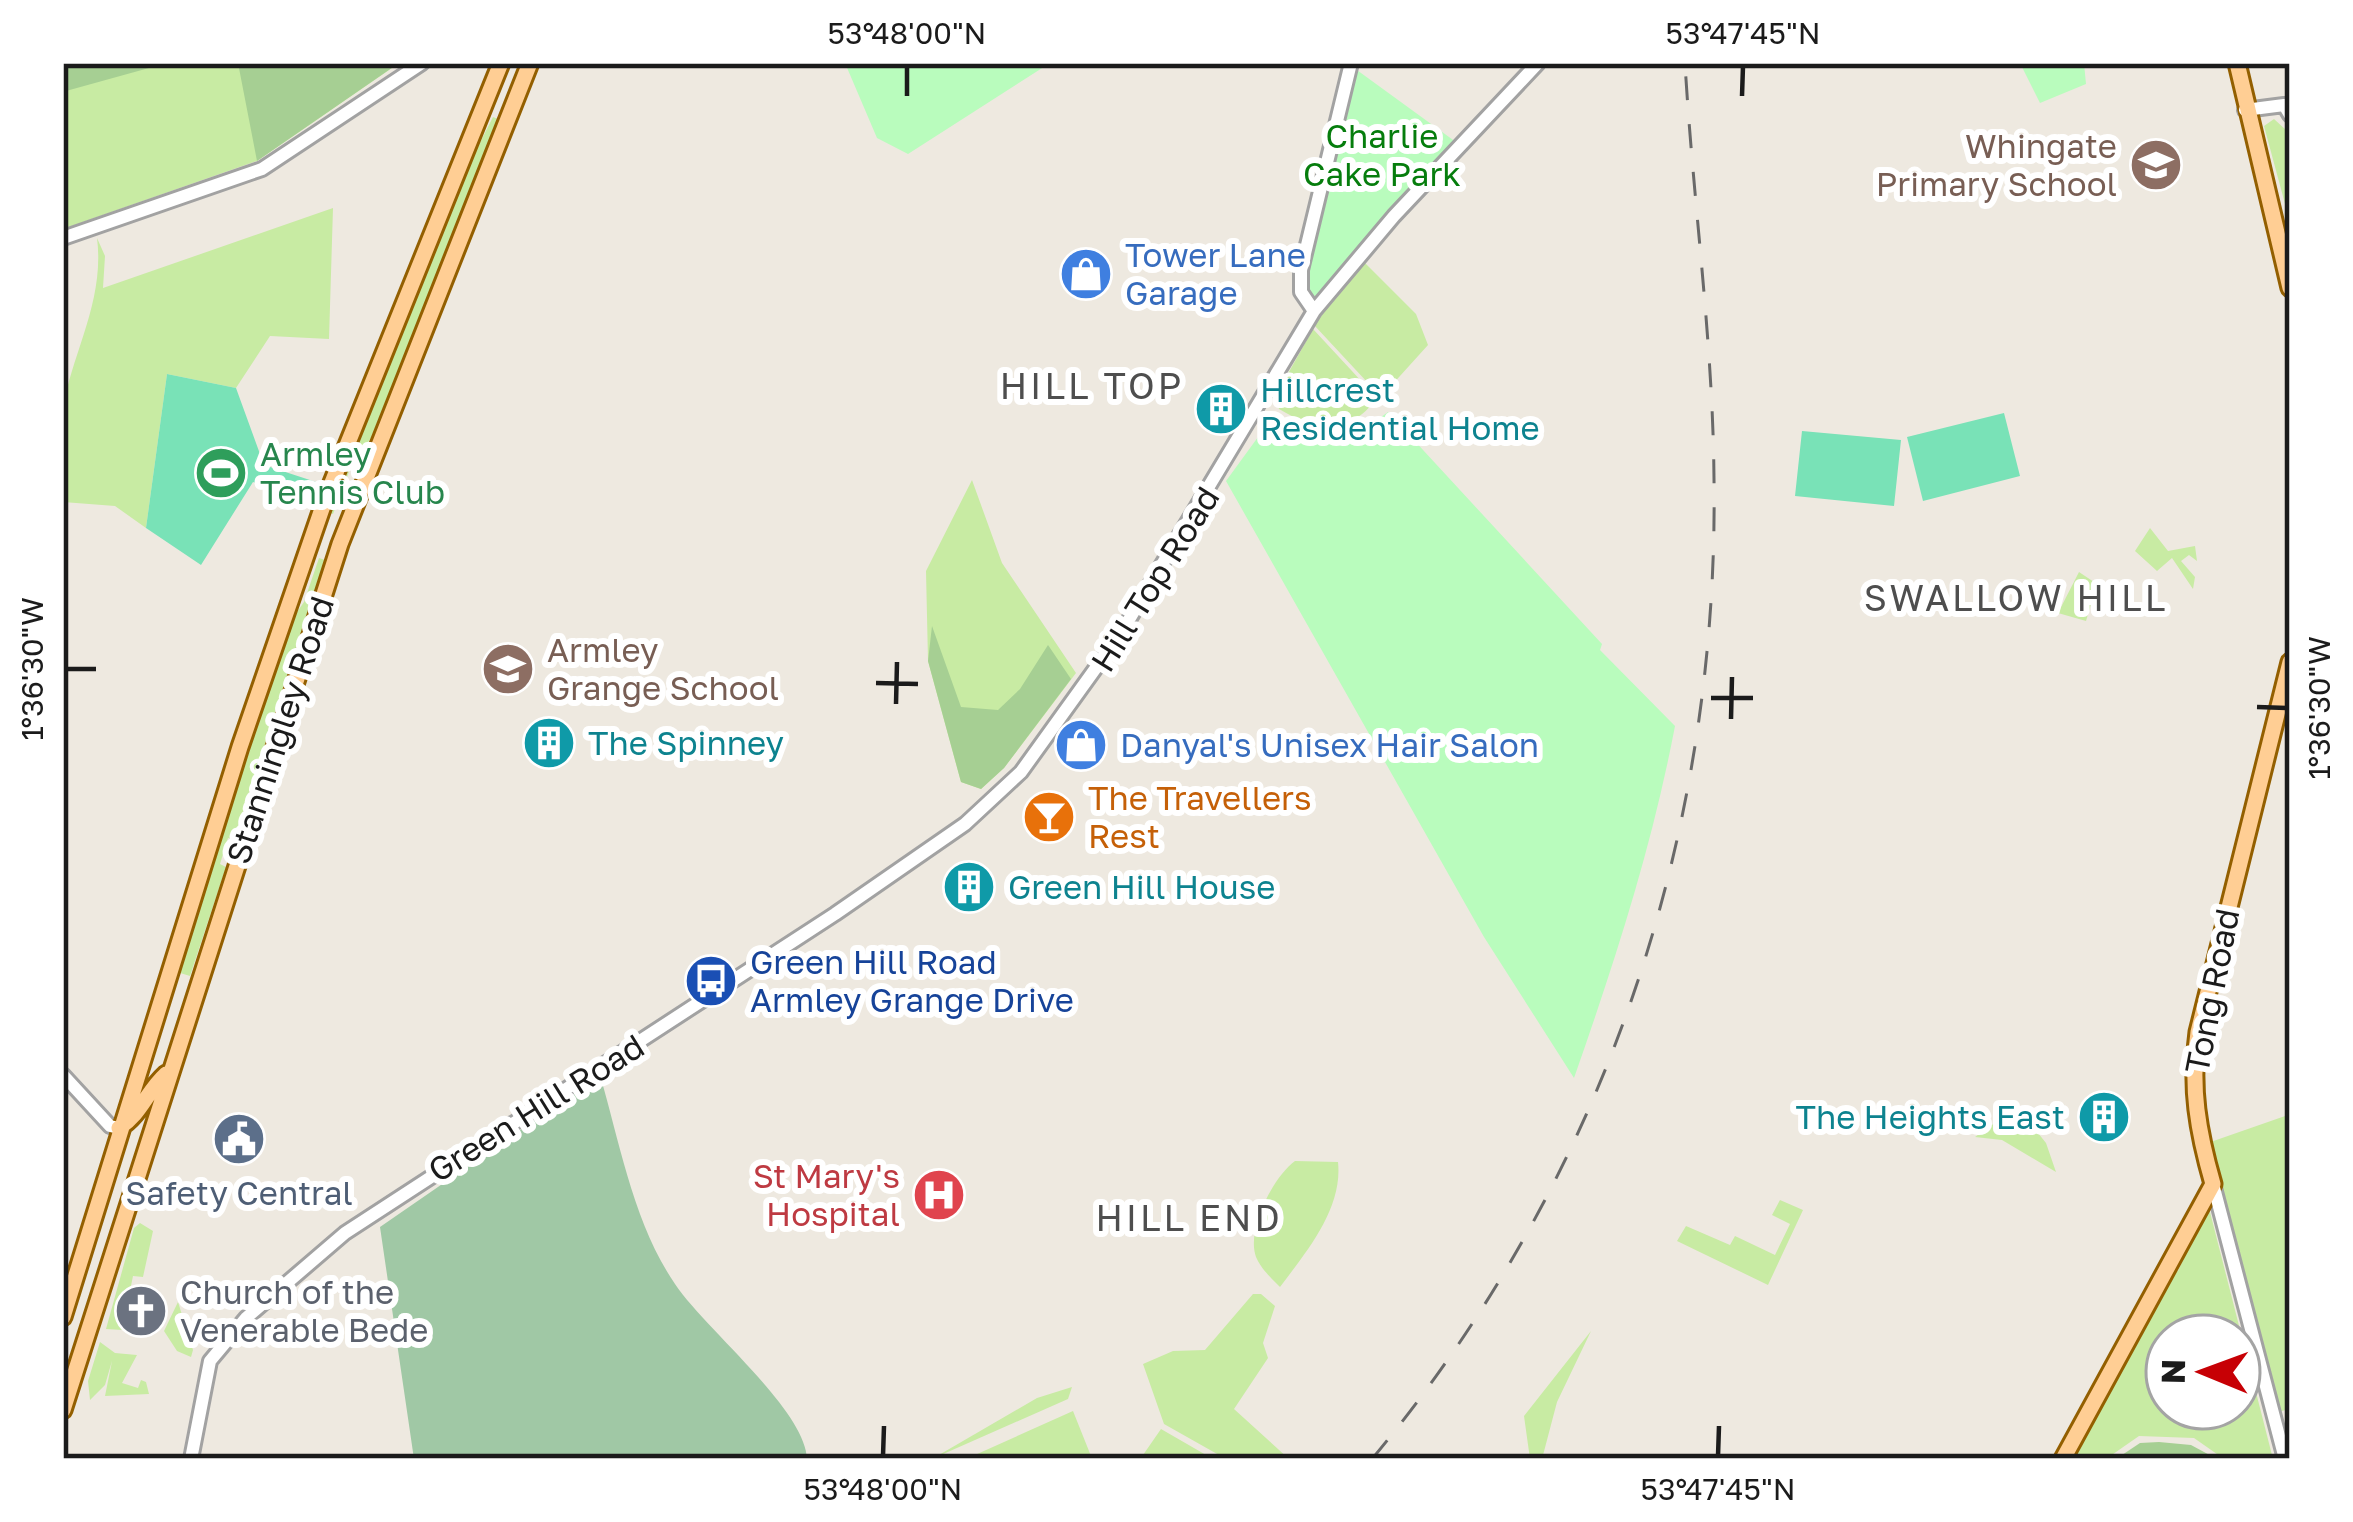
<svg xmlns="http://www.w3.org/2000/svg" width="2353" height="1522" viewBox="0 0 2353 1522" font-family="'Golos Text',sans-serif">
	<rect width="100%" height="100%" fill="#eee9e0"/>
	<path fill="#c8eba3" fill-rule="evenodd" d="M63,63H399L257,161L63,229Z
		M493,117L498,119L371,438L352,464L333,514L327,512L458,186Z
		M2274,119L2286,130L2288,215L2264,126Z
		M333,208L329,339L270,336L236,388L167,374L146,528L115,506L63,502C63,472 58,438 63,408C72,353 105,301 97,238L105,256L103,288Z
		M1363,261L1416,314L1428,345L1381,397L1314,325Z
		M1313,329L1377,398C1349,436 1317,432 1279,409L1276,395Z
		M972,480L1002,563L1076,673L1004,768L981,789L961,782L928,661L926,571Z
		M2150,528L2168,551L2195,546L2197,561L2189,555L2181,561L2195,577L2193,589L2172,558L2157,571L2135,551Z
		M319,558L325,560L234,839L228,838L220,864L226,867L190,976L177,972L290,622L304,602Z
		M2079,572L2097,584L2086,621L2058,613Z
		M2006,1115L2026,1118L2046,1143L2056,1172L2002,1140L1975,1137Z
		M2288,1115L2290,1409L2273,1413L2202,1145Z
		M1295,1161L1338,1162C1343,1209 1306,1252 1280,1287C1271,1278 1261,1269 1256,1257C1246,1230 1273,1177 1295,1161Z
		M1780,1200L1803,1210L1768,1285L1677,1241L1686,1226L1730,1245L1735,1236L1775,1255L1790,1224L1772,1215Z
		M2210,1212L2273,1459H2224L2194,1438L2139,1436L2106,1459H2072L2171,1273L2178,1271L2203,1215ZM2167,1336H2239V1408H2167Z
		M140,1223L153,1231L143,1277L133,1276L122,1330L106,1329L134,1228Z
		M1253,1294H1261L1275,1306L1263,1343L1268,1358L1234,1409L1289,1459H1226L1164,1424L1143,1364L1173,1351L1205,1350Z
		M178,1302L193,1350L191,1357L177,1351L164,1331Z
		M1591,1331L1557,1402L1542,1459H1530L1524,1416Z
		M100,1342L115,1353L137,1355L122,1383L138,1388L141,1380L146,1382L149,1394L105,1396L112,1361L105,1385L90,1400L88,1381Z
		M1072,1387L1068,1399L932,1459L1037,1398Z
		M1073,1411L1091,1456L966,1459Z
		M1161,1429L1213,1459L1143,1455Z"/>
	<path fill="#a6cf93" d="M63,63H167L66,91Z
		M238,63H399L257,161Z
		M932,626L961,707L998,710L1020,689L1048,645L1071,679L1004,768L981,789L961,782L928,661Z
		M2159,1442L2191,1445L2217,1459H2116L2140,1443Z"/>
	<path fill="#a0c8a5" d="M600,1075C620,1144 634,1224 675,1284C705,1329 805,1409 807,1459H414L380,1227Z"/>
	<path fill="#b9fcbd" d="M845,63H1050L908,154L877,138Z
		M2020,63H2084L2086,84L2040,103Z
		M1350,65L1460,145L1323,300L1309,294L1301,270Z
		M1388,412L1602,644L1600,650L1675,726C1652,847 1615,961 1574,1078L1484,937L1226,481L1269,422C1326,448 1339,449 1388,412Z"/>
	<path fill="#79e2b7" d="M167,374L236,388L264,465L316,482L309,501L253,482L201,565L146,528Z
		M2004,413L2020,476L1923,501L1907,437Z
		M1802,431L1901,440L1894,506L1795,496Z"/>
	<g fill="none" stroke-linecap="round" stroke-linejoin="round">
		<g stroke="#a2a2a2" stroke-width="18">
			<path id="minor" d="M2245,110L2284,105L2290,115
				M63,238L262,169L422,63
				M1314,311L1301,292V270L1351,63
				M63,1075L110,1126L119,1128
				M2213,1184L2285,1459
				M191,1459L210,1361L246,1318L345,1233L835,914L965,824L1021,772L1121,633L1314,311L1394,216L1538,63"/>
		</g>
		<g stroke="#935f00" stroke-width="21">
			<path id="major" d="M2237,63L2290,288
				M119,1128C142,1113 146,1092 166,1074
				M63,1317L240,747L325,500L501,63
				M63,1410L340,544L530,63
				M2063,1459L2213,1184C2198,1132 2190,1087 2198,1032L2290,662"/>
		</g>
		<use href="#minor" stroke="#fff" stroke-width="12"/>
		<use href="#major" stroke="#ffce94" stroke-width="15"/>
		<path stroke="#696969" stroke-width="3" stroke-dasharray="24 24" stroke-linecap="butt" d="M1372,1459C1603,1181 1719,839 1714,479C1713,340 1693,202 1685,63"/>
	</g>
	<path fill="none" stroke="#1b1b1b" stroke-width="4.5" d="M907,96V66M1742,96L1743,66M66,669H96M876,683L918,684M1711,698H1753M896,704L897,662M2257,707L2287,708M1731,719L1732,677M883,1456L884,1426M1718,1456L1719,1426"/>
	<defs>
		<g id="school-disc" transform="scale(2.7)"><circle r="9.5" fill="#8d6e63" stroke="#fff"/><path d="M0-5L7-2L0 1L-7-2ZM-4 1L0 2.5L4 1V4Q0 6-4 4Z" fill="#fff"/></g>
		<g id="shop-disc" transform="scale(2.7)"><circle r="9.5" fill="#3f7fe0" stroke="#fff"/><path d="M-5-2.5h2.3a2.7 3.5 0 0 1 5.4 0H5L5.5 6h-11ZM-1.5-2.5h3a1.5 2.3 0 0 0-3 0Z" fill="#fff"/></g>
		<g id="building-disc" transform="scale(2.7)"><circle r="9.5" fill="#0f9aa8" stroke="#fff"/><path d="M-4-6H4V6H1V3H-1V6H-4ZM-2.5-4.3h1.7v1.8h-1.7ZM.8-4.3h1.7v1.8H.8ZM-2.5-1h1.7V.8h-1.7ZM.8-1h1.7V.8H.8Z" fill="#fff"/></g>
		<g id="stadium-disc" transform="scale(2.7)"><circle r="9.5" fill="#2e9e5b" stroke="#fff"/><path d="M0-5a6.5 5 0 1 0 0 10a6.5 5 0 1 0 0-10ZM-3.5-1.8h7v3.6h-7Z" fill="#fff"/></g>
		<g id="bar-disc" transform="scale(2.7)"><circle r="9.5" fill="#e8710a" stroke="#fff"/><path d="M-6-5H6L.8 .8V4.5H3.5V6h-7V4.5H-.8V.8Z" fill="#fff"/></g>
		<g id="bus-disc" transform="scale(2.7)"><circle r="9.5" fill="#1a4fb4" stroke="#fff"/><path d="M-5-6H5V4H4V6H2V4H-2V6H-4V4H-5ZM-3.5-4V0h7V-4ZM-3.5 1.2v1.5H-2V1.2ZM2 1.2v1.5H3.5V1.2Z" fill="#fff"/></g>
		<g id="civic-disc" transform="scale(2.7)"><circle r="9.5" fill="#5c6f8a" stroke="#fff"/><path d="M-.6-6.5H3V-4.5H.6V-3L4-1V1h2V6H-6V1h2V-1L-.6-3ZM-1.2 2.5V6h2.4V2.5Z" fill="#fff"/></g>
		<g id="hospital-disc" transform="scale(2.7)"><circle r="9.5" fill="#e0444e" stroke="#fff"/><path d="M-5-5h3v3.5h4V-5h3V5h-3V1.5h-4V5h-3Z" fill="#fff"/></g>
		<g id="church-disc" transform="scale(2.7)"><circle r="9.5" fill="#6b7280" stroke="#fff"/><path d="M-1.2-6h2.4v3.5h3.3v2.4h-3.3V6h-2.4V-.1h-3.3v-2.4h3.3Z" fill="#fff"/></g>
	</defs>
	<g fill-rule="evenodd">
		<use href="#school-disc" x="2156" y="165"/>
		<use href="#shop-disc" x="1086" y="274"/>
		<use href="#building-disc" x="1221" y="409"/>
		<use href="#stadium-disc" x="221" y="473"/>
		<use href="#school-disc" x="508" y="669"/>
		<use href="#building-disc" x="549" y="743"/>
		<use href="#shop-disc" x="1081" y="745"/>
		<use href="#bar-disc" x="1049" y="817"/>
		<use href="#building-disc" x="969" y="887"/>
		<use href="#bus-disc" x="711" y="981"/>
		<use href="#building-disc" x="2104" y="1117"/>
		<use href="#civic-disc" x="239" y="1139"/>
		<use href="#hospital-disc" x="939" y="1195"/>
		<use href="#church-disc" x="141" y="1311"/>
	</g>
	<g text-anchor="middle" stroke-width="12" stroke-linejoin="round" paint-order="stroke">
		<g font-size="33" fill="#067d0d" stroke="#fff">
			<text x="1382" y="148">Charlie<tspan x="1382" dy="38">Cake Park</tspan></text>
		</g>
		<g font-size="33" fill="#785e54" stroke="#fff" text-anchor="end">
			<text x="2117" y="158">Whingate<tspan x="2117" dy="38">Primary School</tspan></text>
			<text x="547" y="662" text-anchor="start">Armley<tspan x="547" dy="38">Grange School</tspan></text>
		</g>
		<g font-size="33" fill="#366cbe" stroke="#fff" text-anchor="start">
			<text x="1125" y="267">Tower Lane<tspan x="1125" dy="38">Garage</tspan></text>
			<text x="1120" y="757">Danyal's Unisex Hair Salon</text>
		</g>
		<g font-size="33" fill="#0d838f" stroke="#fff" text-anchor="start">
			<text x="1260" y="402">Hillcrest<tspan x="1260" dy="38">Residential Home</tspan></text>
			<text x="588" y="755">The Spinney</text>
			<text x="1008" y="899">Green Hill House</text>
			<text x="2065" y="1129" text-anchor="end">The Heights East</text>
		</g>
		<g font-size="33" fill="#27864d" stroke="#fff" text-anchor="start">
			<text x="260" y="466">Armley<tspan x="260" dy="38">Tennis Club</tspan></text>
		</g>
		<g font-size="33" fill="#1b1b1b" stroke="#fff">
			<text transform="translate(1155 579) rotate(-58)" y="12">Hill Top Road</text>
			<text transform="translate(280 730) rotate(-72)" y="12">Stanningley Road</text>
			<text transform="translate(2212 991) rotate(-79)" y="12">Tong Road</text>
			<text transform="translate(536 1108) rotate(-32)" y="12">Green Hill Road</text>
		</g>
		<g font-size="33" fill="#c56008" stroke="#fff" text-anchor="start">
			<text x="1088" y="810">The Travellers<tspan x="1088" dy="38">Rest</tspan></text>
		</g>
		<g font-size="33" fill="#164399" stroke="#fff" text-anchor="start">
			<text x="750" y="974">Green Hill Road<tspan x="750" dy="38">Armley Grange Drive</tspan></text>
		</g>
		<g font-size="33" fill="#be3a42" stroke="#fff" text-anchor="end">
			<text x="900" y="1188">St Mary's<tspan x="900" dy="38">Hospital</tspan></text>
		</g>
		<g font-size="33" fill="#4e5e75" stroke="#fff">
			<text x="239" y="1205">Safety Central</text>
		</g>
		<g font-size="33" fill="#5b616d" stroke="#fff" text-anchor="start">
			<text x="180" y="1304">Church of the<tspan x="180" dy="38">Venerable Bede</tspan></text>
		</g>
		<g font-size="36" letter-spacing="3" fill="#4e4e4e" stroke="#fff">
			<text x="1092" y="399">HILL TOP</text>
			<text x="2016" y="611">SWALLOW HILL</text>
			<text x="1189" y="1231">HILL END</text>
		</g>
	</g>
	<rect width="2353" height="1522" fill="none" stroke="#ffffff" stroke-width="132"/>
	<g transform="translate(2203 1372) rotate(271)"><circle r="57" fill="#ffffff" stroke="#a4a4a4" stroke-width="3"/>
	<path d="M0-9L21 45L0 30L-21 45Z" fill="#c70005"/>
	<text y="-18" font-size="33" font-weight="bold" text-anchor="middle" fill="#1b1b1b">N</text>
	</g>
	<rect x="66" y="66" width="2221" height="1390" fill="none" stroke="#1b1b1b" stroke-width="4.5"/>
	<g font-size="30" text-anchor="middle" fill="#1b1b1b">
		<text x="907" y="44">53°48'00"N</text>
		<text x="1743" y="44">53°47'45"N</text>
		<text transform="translate(33 669) rotate(-90)" y="10">1°36'30"W</text>
		<text transform="translate(2320 708) rotate(-90)" y="10">1°36'30"W</text>
		<text x="883" y="1500">53°48'00"N</text>
		<text x="1718" y="1500">53°47'45"N</text>
	</g>
</svg>
